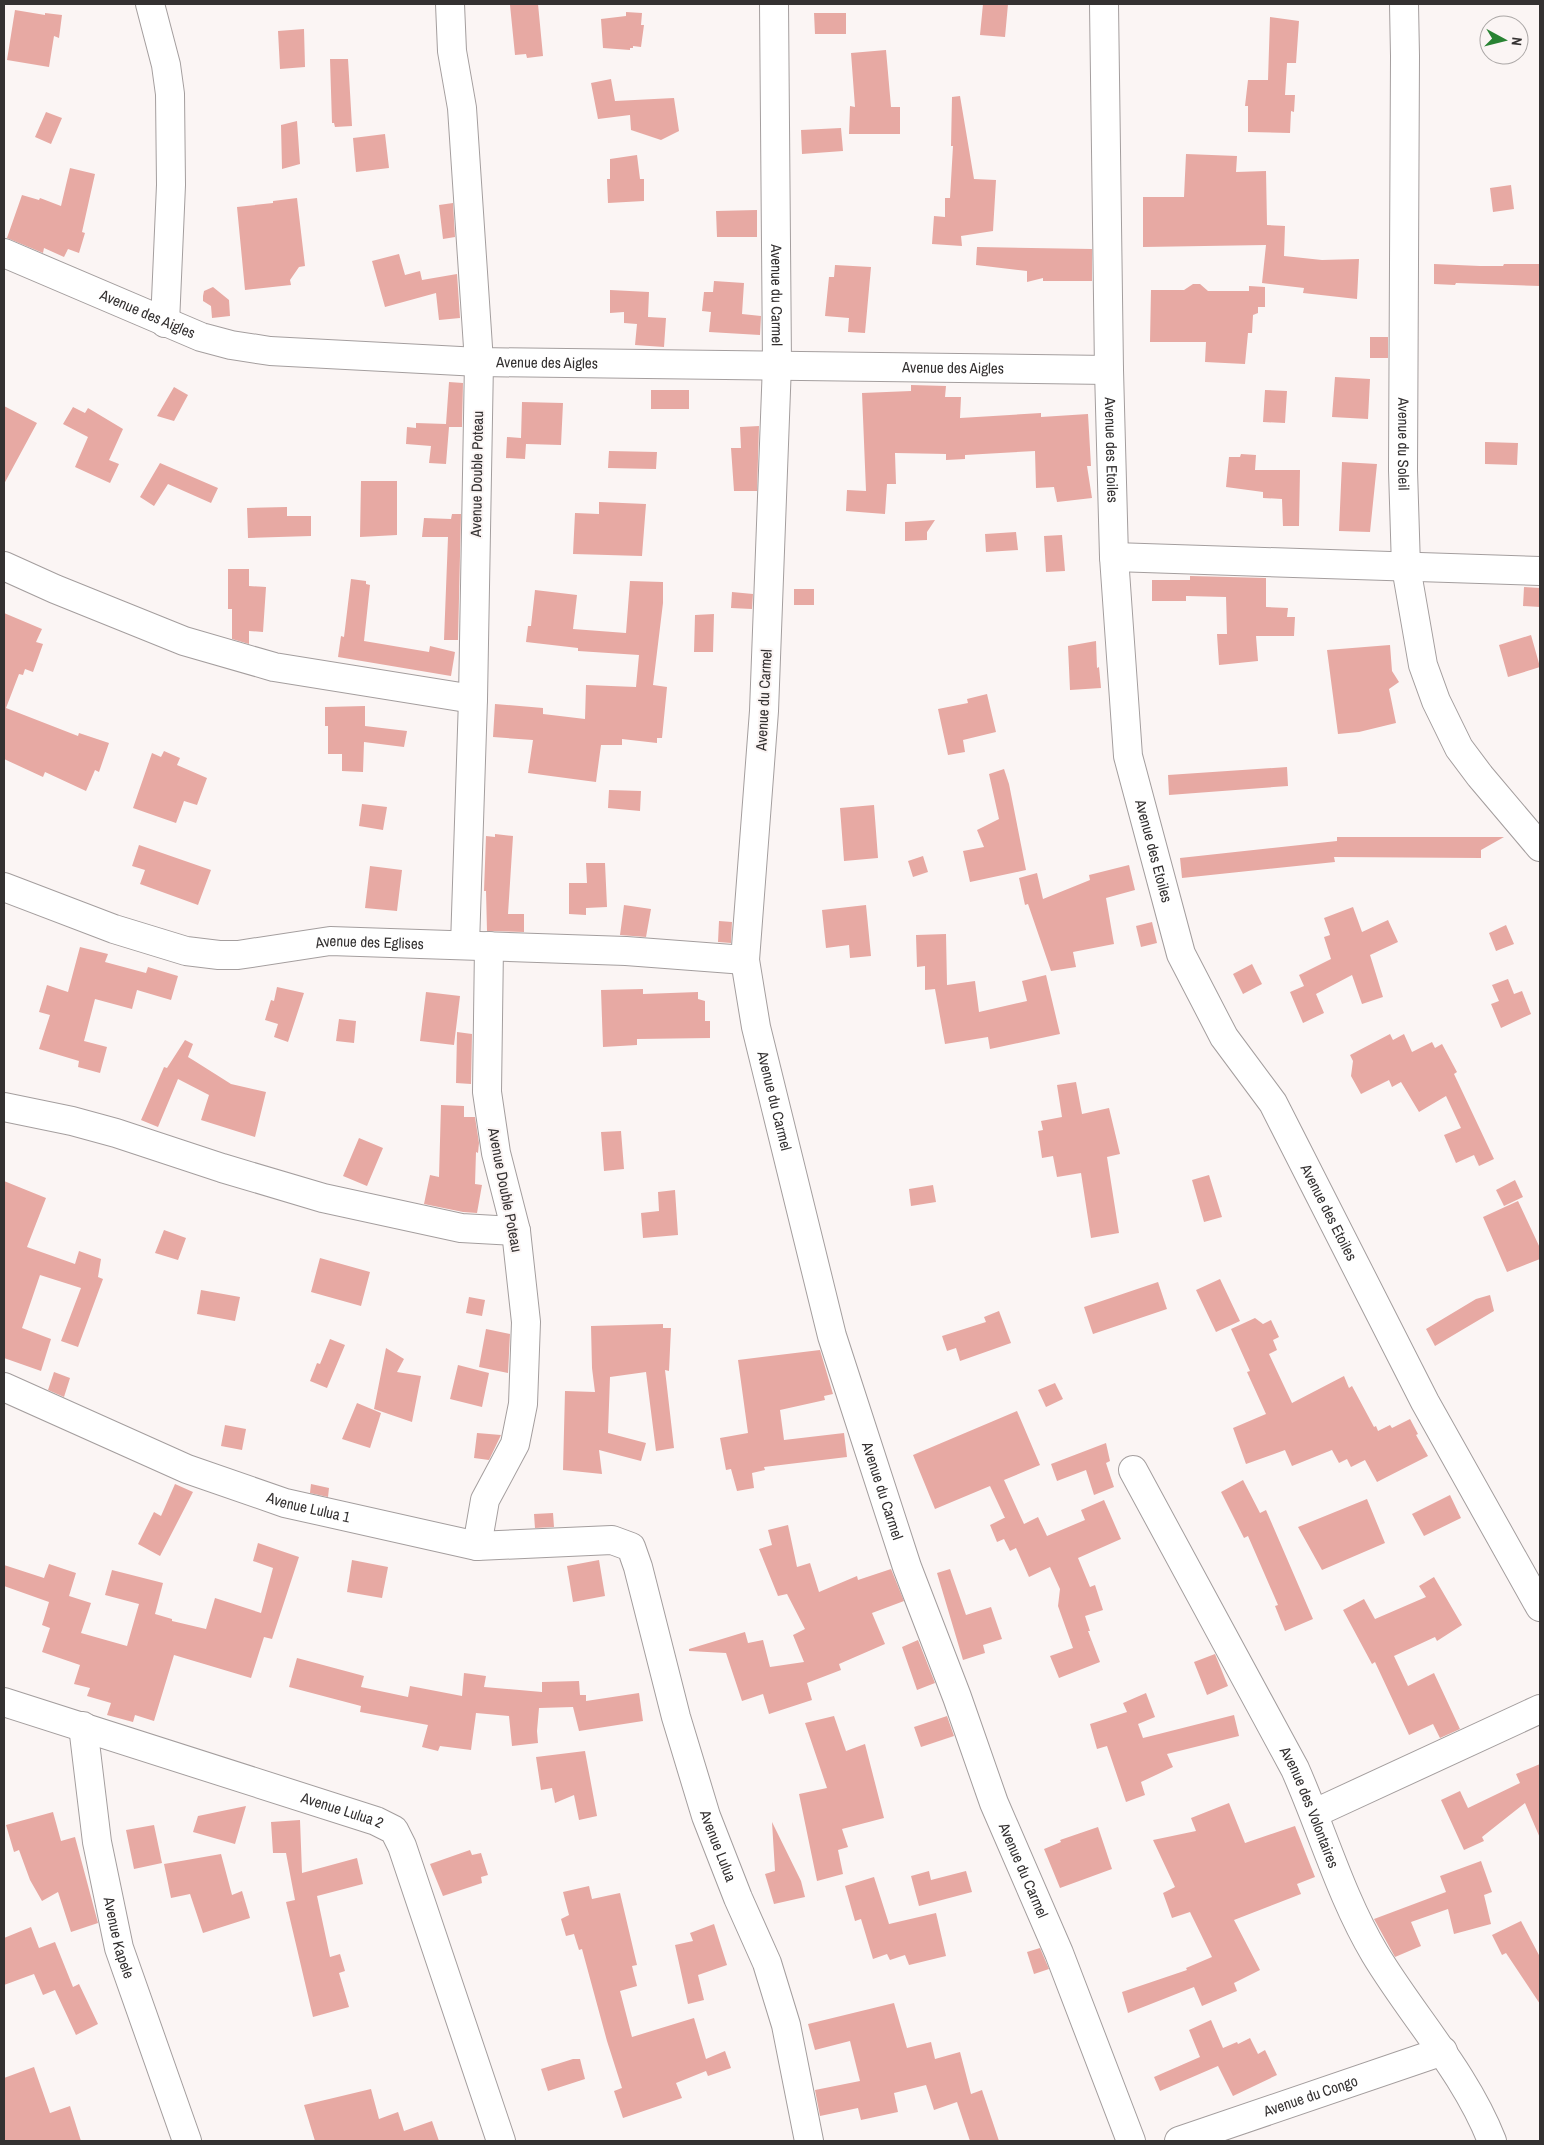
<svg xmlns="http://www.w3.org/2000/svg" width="1544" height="2145" viewBox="0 0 1544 2145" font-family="'Archivo Narrow',sans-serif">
	<rect width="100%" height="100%" fill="#fbf5f4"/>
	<path fill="#e7a9a3" d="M538,4L543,56L527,58L526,54L515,55L510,5Z
		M983,4H1008L1005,37L980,35Z
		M15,10L45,15V13L62,15L59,38L54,36L49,67L7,60Z
		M626,12L642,13L641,25H644L641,47L633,46V48H630V50L603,48L601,19L626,16Z
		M814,13H846V34H815Z
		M1270,17L1299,21L1296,63H1287L1285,95H1295L1294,112L1291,111L1290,133L1248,132V106H1245L1248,80H1268Z
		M304,29L305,67L280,69L278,31Z
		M886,50L891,107H900V134H849L850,106L855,107L851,53Z
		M330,59H348L352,126L335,127L334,123H332Z
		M611,79L615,101L674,98L679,131L661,140L631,130L630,115L598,119L591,83Z
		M960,96L974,179L996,180L993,231L961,236L962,246L932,244L934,216L945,217V198H950L953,146H951L952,97Z
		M46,112L62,118L51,144L35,137Z
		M297,121L300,164L282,169L281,125Z
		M841,128L843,151L802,154L801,130Z
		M385,134L389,168L356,172L353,138Z
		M1186,154L1237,156L1236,172L1266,171L1267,225L1285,226L1284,256L1322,260L1359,259L1357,299L1303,293L1304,288L1262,283L1266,245L1143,247V197H1184Z
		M637,155L640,179H644V201L608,203L607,179H610V159Z
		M70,168L95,174L82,232L85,233L79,253L68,249L64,257L44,248L43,253L7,238L22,195L39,200L40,198L61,206Z
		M1511,185L1514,209L1493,212L1490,188Z
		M297,198L305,266L299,267L290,280L291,285L245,290L237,207L273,203V201Z
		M453,203L455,237L443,239L439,205Z
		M757,210V237H717L716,211Z
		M977,247L1092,249V281H1043V278L1027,282V271L976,265Z
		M399,254L405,275L420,271L422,280L457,274L460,318L439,320L436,293L385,307L372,261Z
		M1434,264L1480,266H1503L1504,264H1540V286L1456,283L1455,285L1434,284Z
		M835,265L871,267L865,333L848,332L849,318L825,316L829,277H834Z
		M714,281L744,283L742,314L761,316L760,335L709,332L711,312L702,311L704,292H713Z
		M1193,284H1200L1208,291H1249V286L1265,287V307H1258V313L1253,315L1252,333H1248L1245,364L1205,362L1206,342H1150L1151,290H1184Z
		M213,287L229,300L230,316L212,318L211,306L203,301V296L204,291Z
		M610,290L649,292L648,317L666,318L664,347L635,345L637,324L624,323V312L610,313Z
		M1370,337H1388V358H1370Z
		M1335,377L1370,379L1368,419L1332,417Z
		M449,382L463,383L462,427H449L446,464L429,463L431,446L406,444L407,427L416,428V423L446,424Z
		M911,385L946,386L945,397H961L960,418L1041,413V417L1088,414L1091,466H1087L1092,498L1057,502L1054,487L1036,488L1035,451L965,455V459L946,460V454L895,453L896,484H887L885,514L846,511L847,490L866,491L862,393L911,391Z
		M174,387L188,395L174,421L157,416Z
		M651,390H689V409H651Z
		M1265,390L1287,391L1285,423L1263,422Z
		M522,402L563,403L561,445L526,444L525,459L506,458L507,437L521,438Z
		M4,406L37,423L4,484Z
		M73,407L85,413L88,408L123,429L109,460L119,464L110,483L75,467L88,437L63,424Z
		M759,426L757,491H734L731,448H741L740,427Z
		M1485,442L1518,443L1517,465L1485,464Z
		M609,451L657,452L656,469L608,468Z
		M1241,454L1256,455L1255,470H1300L1299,526H1283L1282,499L1263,498V492L1226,487L1229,457H1240Z
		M1342,462L1377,464L1370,532L1339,531Z
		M160,463L218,488L211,503L168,484L154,506L140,497Z
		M361,481H397V535L360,537Z
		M599,502L646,504L642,556L573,554L575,513L599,514Z
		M287,507V516H311V536L248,538L247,508Z
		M452,514H461L458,640H444L448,537H422L424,518L451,519Z
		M935,520L927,532V540L905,541V522Z
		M1016,532L1018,550L986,552L985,534Z
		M1062,535L1065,571L1046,572L1044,536Z
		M228,569H249V586L266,587L263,632L249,631V644L232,639V609H228Z
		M1190,576L1266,578V607L1288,608L1287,617H1295L1294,636H1256L1258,661L1219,665L1217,634H1227L1226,597L1186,596V601H1152V580H1190Z
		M351,579L366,581V584L370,585L364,641L429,652L430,646L455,652L451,676L338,657L341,636L344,637Z
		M630,581L663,582V603L653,685L667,687L662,738H657V743L622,739V745H601L596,782L528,773L533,740L493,737L495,704L543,708V714L585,719L586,685L636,687L639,655L578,651V648L526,642L528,626H531L535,590L577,595L573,629L626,633Z
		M1524,587L1540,588V607L1523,606Z
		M794,589H814V605H794Z
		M732,592L753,594L752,609L731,608Z
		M4,613L42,629L36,642L43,644L33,672L25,669L23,675L19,674L6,708L78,736L79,733L109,743L99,772L95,770L86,791L45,772L43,777L4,759Z
		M714,614L713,652H694L695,615Z
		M1531,635L1540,667L1508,677L1499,645Z
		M1096,641L1097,668L1099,667L1101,688L1070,690L1068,646Z
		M1390,645L1392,671L1399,682L1389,689L1396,723L1359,732L1338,734L1327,650Z
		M987,694L996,732L963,740L965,752L948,755L938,709L968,703L967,699Z
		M365,706V726L407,731L404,747L364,742L363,772L342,771V754H328V726H325V707Z
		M164,751L180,758L177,765L207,778L197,805L184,801L176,823L133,808L152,753L161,757Z
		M1287,767L1288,786L1169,795L1168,775Z
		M1004,769L1009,784L1026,870L970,882L963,851L984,847L977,830L999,819L989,774Z
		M609,790L641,791L640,811L608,808Z
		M362,804L387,807L383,830L359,826Z
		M874,805L878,858L844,861L840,808Z
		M495,834L513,836L508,914H524V932L487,931L486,891H484L486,836L495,837Z
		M1337,837H1504L1481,850V858L1334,857L1335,862L1182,878L1180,858L1337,841Z
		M139,845L211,870L198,905L140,884L145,870L132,866Z
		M923,856L928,872L913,877L908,861Z
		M586,863H605L607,907L586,908V915L569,914V883H587Z
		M1129,865L1135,890L1106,898L1114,944L1073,952L1076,967L1051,971L1028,904L1025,905L1019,878L1037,873L1043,899L1090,880L1089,875Z
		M370,866L402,870L397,911L365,908Z
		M624,905L651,909L646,937L620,935Z
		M866,905L871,956L850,958L849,945L826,948L822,910Z
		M1353,907L1362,932L1388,920L1398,942L1370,955L1383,997L1362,1004L1352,975L1316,994L1324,1013L1303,1023L1290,992L1304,986L1299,975L1331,959L1324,937L1330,935L1324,918Z
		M719,921L732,922L731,943L718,942Z
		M1152,922L1157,943L1141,947L1136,926Z
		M1506,925L1514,944L1496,951L1489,933Z
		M946,934L947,985L975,981L979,1012L1027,1001L1022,981L1046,975L1060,1034L990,1049L988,1037L945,1044L935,989L925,990V966L917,967L916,935Z
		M80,947L108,954L105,962L146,973L148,967L178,976L171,1000L137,990L132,1009L95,999L84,1041L107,1047L100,1073L78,1067L79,1061L39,1049L50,1015L39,1012L47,985L68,992Z
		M1252,964L1262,984L1243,994L1233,974Z
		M1508,979L1514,994L1522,991L1531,1014L1501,1028L1491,1004L1499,1001L1492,985Z
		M277,987L304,993L288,1042L274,1037L278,1024L265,1020L271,1000L274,1001Z
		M643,989V994L698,992V999L705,1001V1021H710V1038L637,1039V1045L603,1047L601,990Z
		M426,992L460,996L454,1045L420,1041Z
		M339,1019L356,1021L354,1043L336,1041Z
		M457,1032L472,1034L471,1084L456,1083Z
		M1390,1034L1393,1040L1404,1034L1412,1052L1432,1042L1435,1048L1442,1044L1457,1072L1454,1074L1494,1159L1479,1166L1474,1155L1456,1163L1444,1135L1461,1128L1446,1096L1419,1112L1401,1082L1392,1087L1389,1080L1361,1094L1351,1076L1353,1061L1350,1055Z
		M185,1040L193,1044L188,1057L193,1060L231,1084L266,1092L255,1137L201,1120L209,1095L178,1079L158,1127L141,1120L164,1067L167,1068Z
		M1076,1082L1082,1114L1109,1108L1120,1154L1107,1157L1119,1233L1091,1238L1081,1173L1057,1177L1053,1156L1042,1158L1038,1131L1043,1130L1041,1121L1062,1117L1057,1085Z
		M441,1105L464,1106V1117H475L479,1143L478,1153L476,1152L475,1184L482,1185L477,1213L463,1212L424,1204L430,1175L439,1177Z
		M621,1131L624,1169L604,1171L601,1132Z
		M359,1138L383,1148L367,1186L343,1176Z
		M1209,1175L1222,1217L1204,1222L1192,1180Z
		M1515,1180L1523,1197L1504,1206L1496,1190Z
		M4,1181L46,1198L27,1247L75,1264L79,1251L101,1259L98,1277L103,1279L78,1347L61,1341L81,1288L40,1275L22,1328L51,1339L41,1371L4,1358Z
		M933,1185L936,1202L911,1206L909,1189Z
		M675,1190L678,1235L643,1238L641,1213L659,1211L658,1192Z
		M1518,1201L1540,1248V1259L1507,1272L1483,1217Z
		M164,1230L186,1238L178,1260L155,1253Z
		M320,1258L370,1272L361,1306L311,1292Z
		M1220,1279L1240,1321L1216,1332L1196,1290Z
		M1158,1282L1167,1309L1093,1334L1084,1307Z
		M201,1290L240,1297L235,1321L197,1314Z
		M1490,1295L1494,1311L1435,1346L1426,1329L1476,1299Z
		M469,1297L485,1300L482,1316L466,1313Z
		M999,1311L1011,1343L960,1361L956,1348L947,1351L942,1336L986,1322L984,1317Z
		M1255,1318L1263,1324L1271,1320L1279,1337L1273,1340L1277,1350L1269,1354L1292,1403L1344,1376L1349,1388L1352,1386L1374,1427L1376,1426L1378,1431L1390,1425L1392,1428L1410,1419L1418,1434L1416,1435L1428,1456L1377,1482L1365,1460L1351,1467L1347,1459L1339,1463L1332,1450L1292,1466L1285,1450L1246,1464L1233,1428L1266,1414L1247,1372L1250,1371L1231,1329Z
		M663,1324V1328H671L669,1371L665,1370L674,1448L656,1451L646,1372L610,1377L608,1433L646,1443L641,1461L599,1450L602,1474L563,1470L565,1391L595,1392L592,1368L591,1326Z
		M486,1329L510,1334L508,1373L479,1367Z
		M330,1339L345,1345L327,1388L310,1381L317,1363L320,1364Z
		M386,1348L404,1359L397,1372L421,1376L412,1422L374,1409Z
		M820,1350L833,1394L824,1396L825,1400L780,1410L784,1440L844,1433L847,1457L764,1467L765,1470L752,1473L754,1488L737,1491L731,1469L726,1470L720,1438L748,1433L738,1360Z
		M458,1365L489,1373L482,1407L450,1399Z
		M54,1372L70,1378L64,1397L48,1390Z
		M1055,1383L1063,1399L1046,1407L1038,1390Z
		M357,1403L381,1413L370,1448L342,1439Z
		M1017,1411L1040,1465L1004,1480L1018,1511L1005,1518L990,1486L935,1509L913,1455Z
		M225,1425L246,1429L242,1450L221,1446Z
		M477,1433L501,1435L489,1460L474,1458Z
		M1106,1443L1110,1461L1106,1463L1114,1487L1094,1495L1086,1470L1057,1481L1051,1464Z
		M1243,1480L1260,1513L1266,1510L1313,1619L1285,1631L1275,1606L1278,1605L1248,1536L1244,1538L1221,1492Z
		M175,1484L193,1492L160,1556L138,1544L154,1512L161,1516Z
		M311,1484L329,1488L328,1497L310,1493Z
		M1450,1495L1461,1518L1424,1536L1412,1514Z
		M1367,1499L1385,1543L1322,1570L1298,1527Z
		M1104,1500L1121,1539L1078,1558L1090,1587L1095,1585L1103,1610L1085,1616L1090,1631H1088L1100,1662L1059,1678L1050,1656L1073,1648L1058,1606L1060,1589L1050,1567L1029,1577L1016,1548L1010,1551L1004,1539L997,1542L990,1525L1018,1511L1024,1524L1038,1517L1047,1536L1085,1520L1081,1510Z
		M553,1513L554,1527L535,1528L534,1514Z
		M788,1525L797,1567L810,1563L819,1592L857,1576L858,1580L891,1569L904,1601L872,1613L885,1644L839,1664L841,1670L807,1683L812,1700L769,1714L763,1694L742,1701L726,1653L689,1651V1649L745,1632L748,1643L763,1640L770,1667L804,1662L793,1635L805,1629L787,1594L778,1596L759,1549L772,1545L768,1530Z
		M258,1543L299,1557L272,1639L264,1637L251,1678L174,1655L154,1721L135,1715L133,1722L107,1715L111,1703L87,1696L90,1688L74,1684L80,1665L42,1652L50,1628L42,1625L49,1602L4,1586V1565L44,1578L49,1564L76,1573L69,1596L91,1603L81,1633L127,1646L139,1604L105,1595L112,1570L163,1583L155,1614L172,1619V1621L206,1629L215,1598L261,1613L273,1568L253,1561Z
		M352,1560L388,1567L382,1598L347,1592Z
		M599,1560L605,1596L573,1602L567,1566Z
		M950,1569L966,1615L991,1607L1002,1639L983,1645L985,1653L963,1660L937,1573Z
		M1434,1577L1462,1625L1437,1641L1435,1637L1394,1656L1408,1686L1434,1673L1460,1729L1440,1738L1433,1724L1409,1735L1375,1662L1372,1664L1343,1610L1364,1599L1375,1619L1426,1597L1419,1586Z
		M918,1640L935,1683L917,1690L902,1647Z
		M1215,1654L1228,1686L1207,1695L1194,1662Z
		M297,1658L364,1676L361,1687L408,1697L410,1686L462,1696L464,1673L486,1676L484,1687L542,1692V1682L579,1681L580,1695H586V1701L639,1693L643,1721L579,1731L573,1707L539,1708L537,1731L538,1743L512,1746L509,1716L476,1713L471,1750L440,1746L438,1751L422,1747L428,1725L360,1712L361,1706L289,1687Z
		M1146,1693L1155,1717L1138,1724L1143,1738L1234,1715L1239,1736L1167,1754L1173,1767L1141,1782L1145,1795L1126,1802L1107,1746L1097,1749L1090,1724L1127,1712L1123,1703Z
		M834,1716L846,1751L865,1744L884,1818L842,1829L848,1847L838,1850L843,1874L817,1881L799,1794L827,1788L805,1723Z
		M947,1716L954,1736L921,1747L914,1727Z
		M585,1751L597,1816L579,1820L574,1795L555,1803L552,1788L541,1790L536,1757Z
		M1540,1764V1838L1525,1803L1482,1837L1484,1841L1464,1850L1441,1800L1460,1791L1468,1808L1520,1783L1516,1774Z
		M1229,1803L1245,1843L1295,1826L1315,1877L1297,1884L1301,1894L1234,1920L1260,1970L1234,1983L1237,1991L1202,2006L1194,1987L1128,2013L1122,1992L1187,1970L1186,1968L1212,1957L1190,1912L1172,1918L1163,1893L1175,1887L1153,1840L1196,1831L1191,1818Z
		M246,1806L235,1844L193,1832L198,1816Z
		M53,1812L61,1841L75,1837L98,1923L71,1932L58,1892L42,1901L30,1880L19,1850L14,1852L6,1825Z
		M300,1820L302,1873L357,1858L363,1884L317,1896L330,1957L340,1954L345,1971L339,1973L349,2007L313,2017L286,1902L295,1900L286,1853H273L271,1822Z
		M772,1822L801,1881L805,1897L774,1904L765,1874L775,1871Z
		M154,1825L162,1863L134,1869L126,1830Z
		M1098,1827L1112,1869L1060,1888L1044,1849L1061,1842L1060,1840Z
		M470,1850L472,1855L481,1853L488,1875L481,1877L482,1883L443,1896L430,1864Z
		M221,1854L232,1895L242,1891L250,1918L203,1933L190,1894L171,1898L164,1864Z
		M1481,1861L1492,1892L1484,1895L1491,1924L1454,1934L1448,1909L1411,1922L1421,1946L1395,1957L1374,1919L1446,1892L1440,1876Z
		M929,1871L931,1880L966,1871L972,1892L919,1906L911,1876Z
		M874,1877L889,1924L936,1913L946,1956L909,1965L905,1955L890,1960L887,1954L873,1959L861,1919L855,1921L845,1886Z
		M589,1886L592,1899L620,1893L637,1965L632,1966L637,1986L620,1991L632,2037L694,2018L706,2059L725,2051L731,2068L708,2076L706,2071L676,2083L682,2098L623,2118L614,2091L622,2088L607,2041L582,1949L579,1950L574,1934L566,1936L561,1919L569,1915L563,1892Z
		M1521,1921L1540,1957V2004L1506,1953L1502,1955L1492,1935Z
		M714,1924L727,1965L698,1975L704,2000L688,2004L675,1945L693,1941L690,1933Z
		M31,1927L39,1948L55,1942L73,1987L79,1984L98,2024L76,2035L55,1990L43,1995L34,1974L4,1985V1938Z
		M1040,1948L1049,1969L1034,1974L1027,1952Z
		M894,2003L907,2048L931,2042L935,2059L960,2052L971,2094L982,2090L999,2141H970L957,2102L934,2110L926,2085L894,2093L898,2112L861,2120L858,2108L820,2116L815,2090L860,2081L850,2041L815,2050L808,2024Z
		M1211,2020L1223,2048L1237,2042L1238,2044L1250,2038L1258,2054L1265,2050L1277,2075L1233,2096L1218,2066L1160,2091L1154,2077L1200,2057L1189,2030Z
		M573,2059H580L585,2079L548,2091L541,2069Z
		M34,2067L50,2113L70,2106L81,2141H4V2078Z
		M371,2089L379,2119L398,2112L404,2131L432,2121L439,2141H315L304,2105Z"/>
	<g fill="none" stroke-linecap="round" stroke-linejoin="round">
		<g stroke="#a49e9e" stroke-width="30">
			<g id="minor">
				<path d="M150,4L166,65L170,94L171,185L165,323"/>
				<path d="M450,4L452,51L462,108L479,362L473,699L465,945"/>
				<path id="s1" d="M774,4L777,364L764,711L745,960L756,1027L832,1336L907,1567L957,1697L994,1803L1059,1953L1131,2141"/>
				<path id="s2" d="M1104,4L1109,370L1114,557L1128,756L1181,954L1224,1037L1273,1103L1425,1402L1540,1607"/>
				<path id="s3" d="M1404,4L1405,56L1403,470L1406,567L1423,665L1436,701L1459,748L1480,776L1540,847"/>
				<path id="s4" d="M4,253L201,337L231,345L270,351L479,362L1109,370"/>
				<path d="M1114,557L1540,571"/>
				<path d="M4,566L55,589L184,641L274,667L473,699"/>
				<path id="s5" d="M4,887L114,929L186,951L219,955H238L330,941L626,951L745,960"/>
				<path d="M4,1107L72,1121L116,1133L222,1168L323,1198L461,1228L516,1231"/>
				<path id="s6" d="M4,1387L187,1469L285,1503L477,1546L612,1540L631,1547L638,1567L676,1717L706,1816L738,1898L767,1963L786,2025L809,2141"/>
				<path id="s7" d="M1133,1470L1295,1769C1322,1830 1341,1897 1375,1954C1413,2017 1465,2072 1492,2141"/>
				<path d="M477,1546L485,1500L515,1444L523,1404L526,1322L516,1231L496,1153L487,1092L489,946"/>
				<path id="s8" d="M4,1702L376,1821L394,1830L402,1846L501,2141"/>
				<path id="s9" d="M83,1726L97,1842L119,1948L187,2141"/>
				<path d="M1315,1813L1540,1709"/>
				<path id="s10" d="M1179,2141L1443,2051"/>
			</g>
		</g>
		<use href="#minor" stroke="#fff" stroke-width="28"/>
	</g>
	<g text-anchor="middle" stroke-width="4" stroke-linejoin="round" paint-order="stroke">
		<g font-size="15" fill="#343131" stroke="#fbf5f4">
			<text dy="5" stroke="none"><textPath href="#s1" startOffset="291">Avenue du Carmel</textPath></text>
			<text dy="5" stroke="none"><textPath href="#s4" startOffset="156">Avenue des Aigles</textPath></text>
			<text dy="5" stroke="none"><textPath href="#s4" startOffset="562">Avenue des Aigles</textPath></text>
			<text dy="5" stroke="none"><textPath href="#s4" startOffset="968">Avenue des Aigles</textPath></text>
			<text dy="5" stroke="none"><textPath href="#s3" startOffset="440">Avenue du Soleil</textPath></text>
			<text dy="5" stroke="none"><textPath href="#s2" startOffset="446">Avenue des Etoiles</textPath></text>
			<text transform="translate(477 474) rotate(-89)" y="5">Avenue Double Poteau</text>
			<text transform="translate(764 700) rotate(-87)" y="5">Avenue du Carmel</text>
			<text dy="5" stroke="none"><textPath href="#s2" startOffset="851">Avenue des Etoiles</textPath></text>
			<text dy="5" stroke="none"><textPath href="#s5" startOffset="378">Avenue des Eglises</textPath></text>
			<text dy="5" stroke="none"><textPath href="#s1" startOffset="1101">Avenue du Carmel</textPath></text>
			<text transform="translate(505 1190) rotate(79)" y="5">Avenue Double Poteau</text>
			<text dy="5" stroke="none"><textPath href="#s2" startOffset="1256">Avenue des Etoiles</textPath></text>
			<text dy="5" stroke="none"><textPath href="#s1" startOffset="1506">Avenue du Carmel</textPath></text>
			<text dy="5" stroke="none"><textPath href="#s6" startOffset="328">Avenue Lulua 1</textPath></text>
			<text dy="5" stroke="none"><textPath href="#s7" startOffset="381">Avenue des Volontaires</textPath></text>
			<text dy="5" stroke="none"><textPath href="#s8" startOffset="355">Avenue Lulua 2</textPath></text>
			<text dy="5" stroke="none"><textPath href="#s6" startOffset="968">Avenue Lulua</textPath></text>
			<text dy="5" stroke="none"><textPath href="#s1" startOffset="1911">Avenue du Carmel</textPath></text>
			<text dy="5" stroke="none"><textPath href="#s9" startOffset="215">Avenue Kapele</textPath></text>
			<text dy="5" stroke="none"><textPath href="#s10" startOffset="139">Avenue du Congo</textPath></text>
		</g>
	</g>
	<rect width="1544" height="2145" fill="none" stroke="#343131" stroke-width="10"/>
	<g transform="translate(1504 40) rotate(97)"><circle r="24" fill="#fbf5f4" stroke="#aba7a6"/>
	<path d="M0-4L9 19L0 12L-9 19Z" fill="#298333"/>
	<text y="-8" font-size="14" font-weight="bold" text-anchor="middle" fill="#343131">N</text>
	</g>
</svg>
